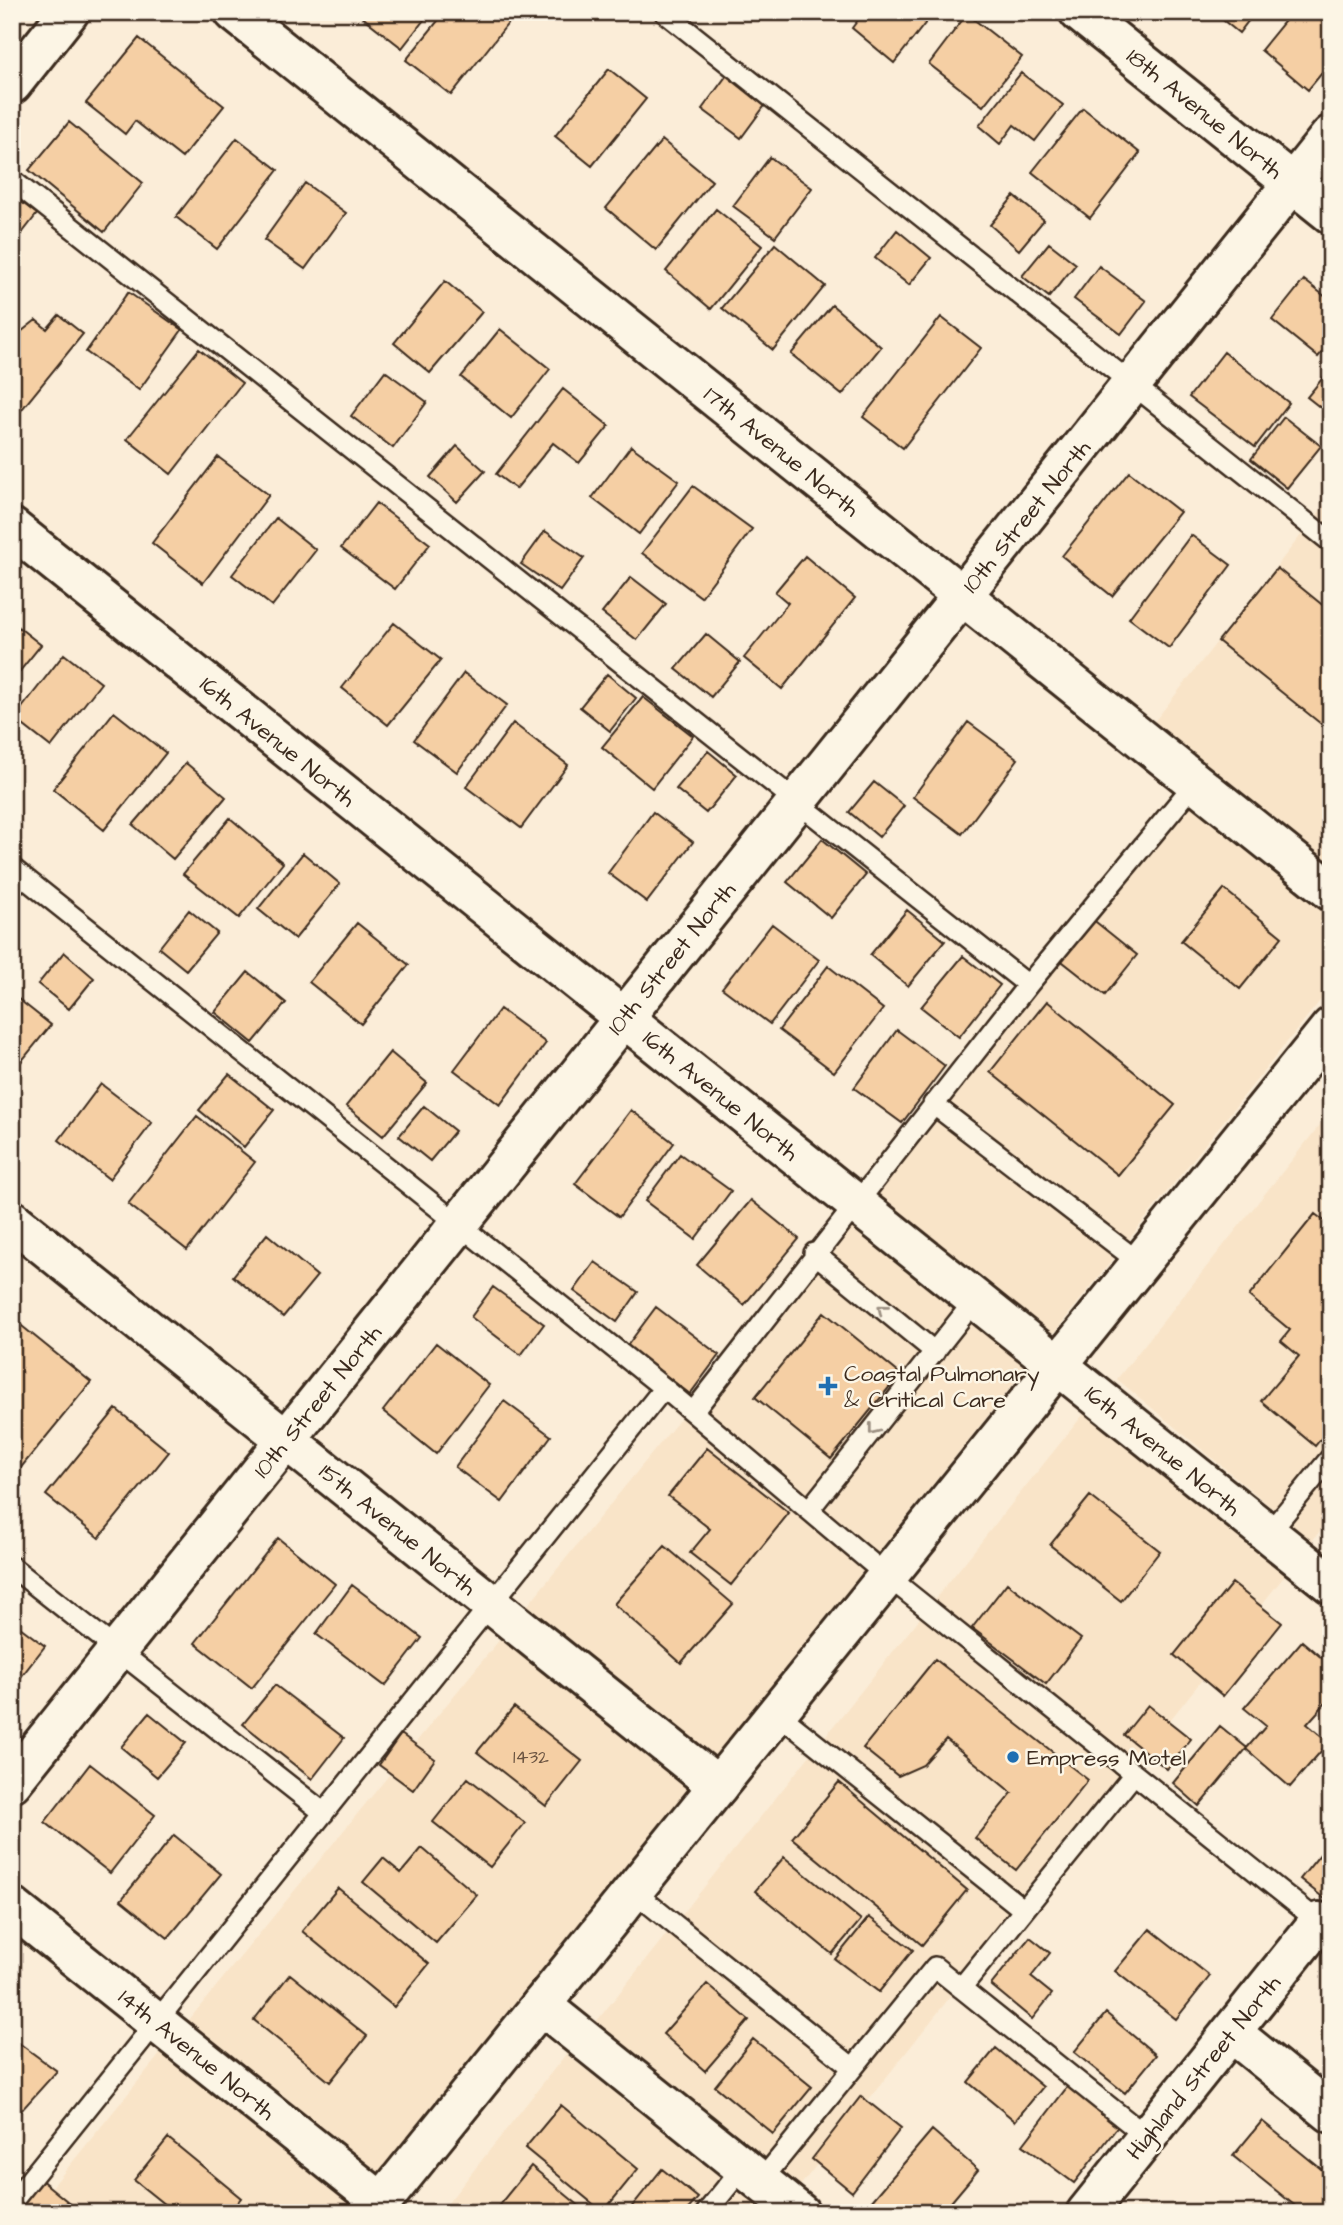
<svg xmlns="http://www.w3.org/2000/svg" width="1343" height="2225" viewBox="0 0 1343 2225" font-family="'Architects Daughter',sans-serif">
	<rect width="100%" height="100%" fill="#fbedd8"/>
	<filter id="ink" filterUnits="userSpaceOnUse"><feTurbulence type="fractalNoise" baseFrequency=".0143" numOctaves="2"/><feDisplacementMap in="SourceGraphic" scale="14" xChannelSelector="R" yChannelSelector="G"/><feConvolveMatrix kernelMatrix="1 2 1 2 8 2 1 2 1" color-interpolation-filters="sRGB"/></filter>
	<g filter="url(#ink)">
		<path fill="#f9e4c8" d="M1331,497V864L1154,722Z
			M1185,800L1331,917V987L1053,1334L869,1187Z
			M1331,1111V1517L1312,1541L1117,1379Z
			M843,1220L1027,1367L715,1756L527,1606Z
			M1086,1411L1286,1574L800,2186L596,2022Z
			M501,1638L689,1789L380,2174L188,2021Z
			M161,2053L354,2207L349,2213H31Z
			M566,2054L767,2213H440Z"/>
		<path fill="#f5cfa4" stroke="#3b2a1e" stroke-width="2" d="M364,12H430L402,48L361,16Z
			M445,12H517L451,95L406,60Z
			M864,12H934L894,63L852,28Z
			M1213,12H1255L1239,33Z
			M1292,12H1331V62L1308,90L1261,50Z
			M967,14L1022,57L983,106L929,64Z
			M139,38L224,106L182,158L135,121L125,134L86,103Z
			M609,69L646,99L592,166L555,136Z
			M1021,73L1063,105L1035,141L1014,125L1000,144L979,126Z
			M727,75L766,104L741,138L702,109Z
			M1083,108L1140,153L1090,218L1032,172Z
			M69,122L143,183L104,232L29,170Z
			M237,138L278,170L217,249L176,217Z
			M662,140L712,181L656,250L606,208Z
			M770,157L812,188L775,237L733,206Z
			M305,183L346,213L305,269L264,240Z
			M12,195L37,214L12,246Z
			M1014,196L1044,220L1019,250L990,225Z
			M716,209L762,246L711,309L666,271Z
			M897,230L931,258L909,285L875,258Z
			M1049,243L1076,264L1049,297L1022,276Z
			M775,244L825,286L773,350L722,308Z
			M1099,266L1146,301L1121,334L1074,299Z
			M1304,280L1331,301V342L1318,357L1272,320Z
			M445,281L482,312L430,373L394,343Z
			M128,292L182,330L139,390L86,352Z
			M832,305L881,347L842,395L791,354Z
			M59,315L83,334L19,413L12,408V339L36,320L47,329Z
			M941,317L981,348L903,448L863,417Z
			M500,329L550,369L511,418L461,377Z
			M199,349L242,383L171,474L127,439Z
			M1224,352L1289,403L1255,447L1189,397Z
			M1331,368V416L1307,397Z
			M385,371L427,402L393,448L351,416Z
			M563,389L609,426L579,463L553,443L516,489L496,474Z
			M1284,417L1321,446L1287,488L1251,459Z
			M457,446L485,471L457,502L430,477Z
			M631,446L679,481L639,534L592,498Z
			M218,457L269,495L203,583L152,543Z
			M1129,472L1180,512L1112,596L1062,556Z
			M693,486L752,529L701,597L642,553Z
			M376,503L430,544L395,589L341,548Z
			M276,518L316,550L272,606L232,575Z
			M545,531L584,558L560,591L521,564Z
			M1191,535L1231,565L1169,648L1129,618Z
			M805,556L855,598L782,689L744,658L788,603L775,592Z
			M1277,568L1331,612V732L1218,641Z
			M631,577L666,604L637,640L602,613Z
			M12,622L41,645L12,681Z
			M394,623L441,660L388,725L342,688Z
			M706,634L740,662L711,697L676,669Z
			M64,654L101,683L51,747L14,718Z
			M464,673L507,705L457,772L414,740Z
			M607,674L636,698L610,731L580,707Z
			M643,697L693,736L652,788L602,747Z
			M114,712L166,753L104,830L53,789Z
			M968,722L1018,759L962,834L913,797Z
			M513,723L568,765L521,828L466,787Z
			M708,751L737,775L706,813L676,789Z
			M186,763L226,797L173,859L133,825Z
			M874,782L904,806L879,837L849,812Z
			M653,812L693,842L647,902L608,873Z
			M230,818L283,863L239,918L183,874Z
			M822,839L866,875L831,918L787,882Z
			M303,853L340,884L295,939L258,909Z
			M1224,889L1282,937L1240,989L1181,941Z
			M189,910L217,933L186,970L159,948Z
			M907,910L945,941L908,986L870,955Z
			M1091,918L1137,955L1105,995L1058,958Z
			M357,923L409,965L361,1024L309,982Z
			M772,924L819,960L770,1024L722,988Z
			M64,952L94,978L69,1009L38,984Z
			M963,956L1000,985L959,1037L921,1007Z
			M828,966L883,1009L834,1072L779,1030Z
			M248,972L286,1003L253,1043L215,1012Z
			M12,994L51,1025L12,1073Z
			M1047,1001L1175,1105L1118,1175L990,1072Z
			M500,1009L546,1043L500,1105L454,1070Z
			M897,1030L945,1066L902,1123L854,1088Z
			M390,1052L427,1083L383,1136L346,1106Z
			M229,1074L274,1110L244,1147L199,1110Z
			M101,1084L152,1123L109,1179L59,1140Z
			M424,1106L455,1131L430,1161L399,1136Z
			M631,1110L674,1143L619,1217L575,1184Z
			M197,1116L255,1162L187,1250L128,1204Z
			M680,1154L731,1191L695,1239L645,1201Z
			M751,1200L799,1239L744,1305L697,1265Z
			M1315,1214L1331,1226V1426L1315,1446L1261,1401L1299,1356L1281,1341L1290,1330L1249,1296Z
			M267,1234L317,1276L283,1317L233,1276Z
			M595,1262L638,1292L617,1322L574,1291Z
			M493,1287L544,1324L521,1355L471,1317Z
			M656,1307L719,1355L690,1394L627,1346Z
			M824,1312L900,1374L831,1459L755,1397Z
			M12,1318L91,1382L14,1476L12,1474Z
			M436,1343L489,1385L436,1454L383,1411Z
			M504,1401L551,1436L502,1502L455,1467Z
			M116,1409L169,1452L99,1538L46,1495Z
			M707,1448L789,1513L731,1585L690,1553L710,1529L668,1496Z
			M1090,1496L1160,1551L1121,1601L1050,1545Z
			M278,1538L335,1584L252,1688L195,1643Z
			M665,1546L733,1604L681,1663L614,1604Z
			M1007,1583L1081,1639L1046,1684L972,1628Z
			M1232,1583L1282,1623L1223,1696L1174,1655Z
			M352,1585L422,1638L385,1686L316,1634Z
			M12,1621L45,1646L17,1682L12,1678Z
			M1302,1641L1331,1666V1697L1307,1724L1329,1742L1290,1787L1246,1749L1266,1726L1244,1708Z
			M935,1659L1088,1780L1016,1870L975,1838L1012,1793L946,1739L923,1765L898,1776L863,1748Z
			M275,1685L344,1738L312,1779L243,1724Z
			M1148,1705L1191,1739L1167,1769L1124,1735Z
			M514,1707L582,1761L546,1806L477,1752Z
			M149,1713L186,1743L157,1777L121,1747Z
			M1220,1726L1247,1748L1199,1806L1173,1783Z
			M401,1734L435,1759L413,1790L379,1765Z
			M90,1764L155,1815L110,1873L45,1822Z
			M468,1778L525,1823L490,1867L433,1822Z
			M839,1782L967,1890L922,1945L792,1838Z
			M174,1835L221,1874L168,1938L121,1900Z
			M1326,1847L1331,1851V1904L1300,1879Z
			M422,1848L477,1895L436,1943L363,1882L383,1858L401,1873Z
			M784,1857L861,1920L832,1954L755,1891Z
			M338,1888L429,1964L394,2007L302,1931Z
			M869,1917L913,1950L879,1992L835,1959Z
			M1150,1929L1210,1976L1176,2019L1115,1971Z
			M1030,1937L1050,1953L1031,1977L1052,1994L1032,2019L991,1985Z
			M290,1974L367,2036L330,2082L254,2020Z
			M707,1984L749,2020L705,2071L663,2034Z
			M1106,2013L1156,2055L1125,2093L1074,2052Z
			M12,2038L57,2071L21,2111L12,2104Z
			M753,2039L812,2087L773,2134L715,2086Z
			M996,2048L1043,2087L1015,2121L968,2082Z
			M1068,2086L1119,2125L1074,2183L1023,2145Z
			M861,2096L901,2128L852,2192L812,2159Z
			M561,2105L638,2169L603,2212L525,2148Z
			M1262,2121L1331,2177L1330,2213H1304L1233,2156Z
			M932,2130L978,2170L942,2213H884L871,2202Z
			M168,2138L241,2198L229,2213H175L134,2180Z
			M531,2166L588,2213H499L495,2210Z
			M662,2169L698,2198L685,2213H634L630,2209Z
			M40,2179L73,2206L68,2213H21L16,2209Z"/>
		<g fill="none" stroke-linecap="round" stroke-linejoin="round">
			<g stroke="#3b2a1e" stroke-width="24">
				<path id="service" d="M664,12L1331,542
					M12,180L1028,985
					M12,868L664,1388L887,1576L1324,1926
					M933,1104L1140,1263
					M814,1253L935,1352
					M693,1412L1028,985L1196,782
					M809,1510L976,1299
					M1268,1534L1331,1457
					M12,1567L324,1813
					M777,1713L1024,1910L961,1988
					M633,1891L853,2068
					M1024,1910L1134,1774
					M761,2181L935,1967L1147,2137
					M12,2202L664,1388
					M706,2213L743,2167"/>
			</g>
			<g stroke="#3b2a1e" stroke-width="44">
				<path id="minor" d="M234,12L1331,891
					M1079,12L1331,214
					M12,84L69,12
					M12,528L1331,1584
					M12,1220L718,1786
					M12,1782L1331,135
					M12,1907L381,2202
					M541,2005L800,2213
					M1231,2032L1331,2113
					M1086,2213L1319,1922"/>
			</g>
			<g stroke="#3b2a1e" stroke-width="44">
				<path id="secondary" d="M373,2213L1331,1027"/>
			</g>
			<use href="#service" stroke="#fcf5e5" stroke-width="19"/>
			<use href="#minor" stroke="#fcf5e5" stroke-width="38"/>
			<use href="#secondary" stroke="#fcf5e5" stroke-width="38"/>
		</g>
		<defs><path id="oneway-chevron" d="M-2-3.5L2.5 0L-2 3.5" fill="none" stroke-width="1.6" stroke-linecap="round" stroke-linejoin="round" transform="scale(1.75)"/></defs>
		<g stroke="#9c9082">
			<use href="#oneway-chevron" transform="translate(882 1309) rotate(-141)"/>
			<use href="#oneway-chevron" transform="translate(873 1430) rotate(128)"/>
		</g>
	</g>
	<g fill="#1f6fb2" stroke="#fcf5e5" stroke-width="2.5">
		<path d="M824.5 1375.5h7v7h7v7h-7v7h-7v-7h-7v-7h7z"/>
		<circle cx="1013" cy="1757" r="7"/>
	</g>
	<g text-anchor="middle" stroke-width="5" stroke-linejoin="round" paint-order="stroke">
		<g font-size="19" fill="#6a5340">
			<text x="531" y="1763">1432</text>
		</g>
		<g font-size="23" fill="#3b2a1e" stroke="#fcf5e5">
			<text transform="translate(1205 113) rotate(39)" y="8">18th Avenue North</text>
			<text transform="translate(782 451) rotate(39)" y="8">17th Avenue North</text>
			<text transform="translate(1026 516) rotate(-51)" y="8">10th Street North</text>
			<text transform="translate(278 741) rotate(39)" y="8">16th Avenue North</text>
			<text transform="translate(671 958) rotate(-51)" y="8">10th Street North</text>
			<text transform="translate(721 1095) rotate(39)" y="8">16th Avenue North</text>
			<text transform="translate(317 1401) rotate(-51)" y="8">10th Street North</text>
			<text transform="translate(1163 1450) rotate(39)" y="8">16th Avenue North</text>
			<text transform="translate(398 1529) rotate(39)" y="8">15th Avenue North</text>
			<text transform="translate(197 2054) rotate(39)" y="8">14th Avenue North</text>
			<text transform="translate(1203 2067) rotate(-51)" y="8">Highland Street North</text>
		</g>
		<g font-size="23" fill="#3b2a1e" stroke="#fcf5e5" text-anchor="start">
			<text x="844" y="1381">Coastal Pulmonary<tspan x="844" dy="26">&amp; Critical Care</tspan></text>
			<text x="1027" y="1765">Empress Motel</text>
		</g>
	</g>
	<rect width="1343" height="2225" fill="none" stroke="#fcf5e5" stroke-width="42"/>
	<rect x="21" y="21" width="1301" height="2183" fill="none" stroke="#3b2a1e" stroke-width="2.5" filter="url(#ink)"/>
</svg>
